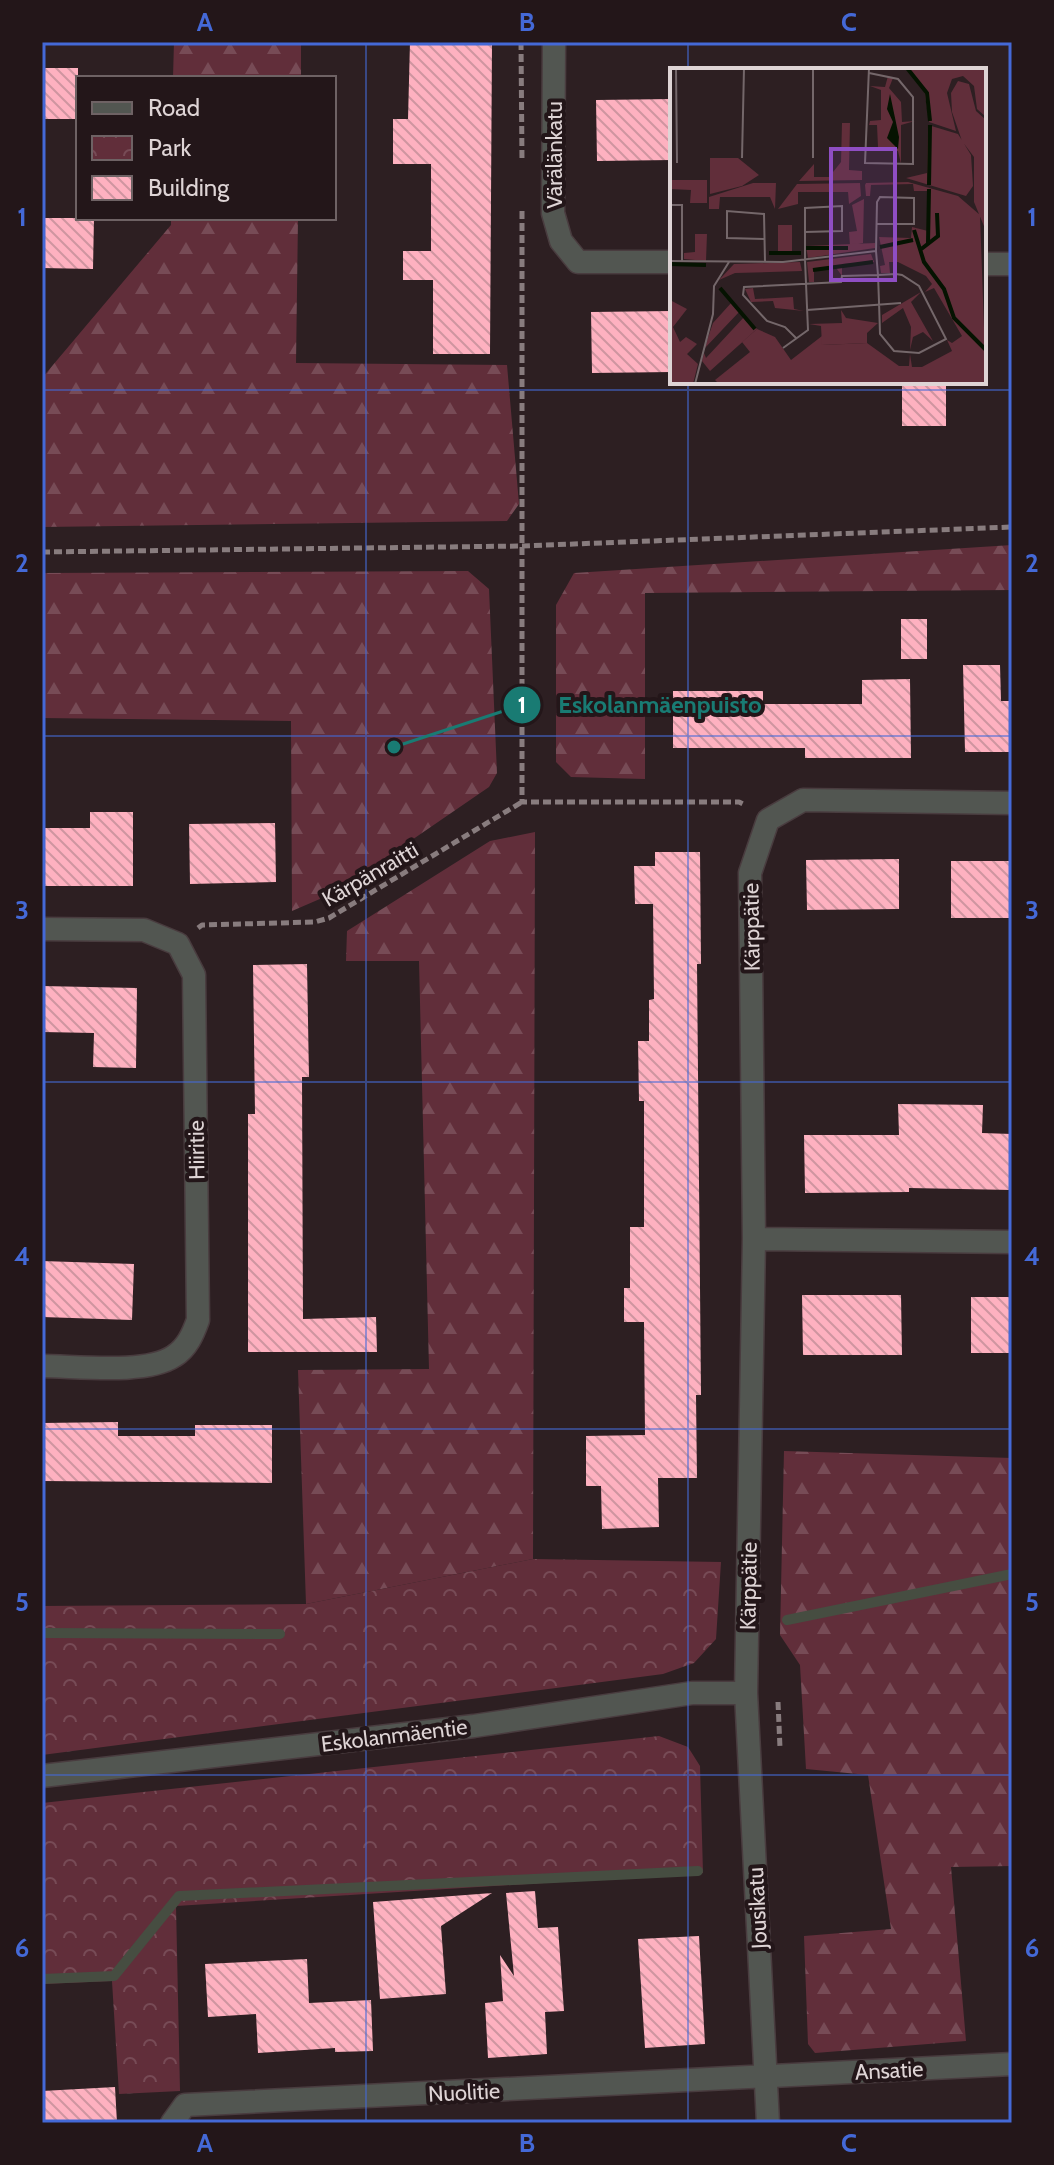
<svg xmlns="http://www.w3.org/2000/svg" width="1054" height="2165" viewBox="0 0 1054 2165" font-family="Cabin,sans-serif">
	<defs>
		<pattern id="forest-firs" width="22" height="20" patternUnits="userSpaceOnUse" patternTransform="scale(2)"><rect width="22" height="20" fill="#612e3a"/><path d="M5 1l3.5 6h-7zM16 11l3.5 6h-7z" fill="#774b56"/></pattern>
		<pattern id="park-crowns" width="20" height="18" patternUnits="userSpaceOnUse" patternTransform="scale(2)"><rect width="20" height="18" fill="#612e3a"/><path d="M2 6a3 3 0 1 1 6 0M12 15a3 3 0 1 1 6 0" fill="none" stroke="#774b56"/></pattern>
		<pattern id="building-back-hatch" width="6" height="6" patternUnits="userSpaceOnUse" patternTransform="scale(2)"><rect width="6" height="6" fill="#feb1c0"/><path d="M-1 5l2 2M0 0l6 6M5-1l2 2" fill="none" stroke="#cf95a0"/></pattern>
	</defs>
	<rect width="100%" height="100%" fill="#2d1f22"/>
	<path fill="url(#forest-firs)" d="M174,42H301V78H173Z
		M171,218H298L296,363L507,365L519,504L507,521L42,527V378L171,225Z
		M1012,545V590L645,593V779L571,777L556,762V605L574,573Z
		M468,571L489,589L497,773L489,787L336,892L292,911L291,721L42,718V573Z
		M535,832L533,1559L306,1604L298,1370L429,1369L419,961H346L347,931L490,841Z
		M784,1451L1012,1458V1866L951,1867L966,2041L815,2053L808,2044L804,1936L891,1929L868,1775L806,1769L800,1665L780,1635Z"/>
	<path fill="url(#park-crowns)" d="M533,1559L721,1562L716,1639L694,1663L663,1674L42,1755V1606L306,1604Z
		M659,1736L688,1747L700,1766L703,1873L176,1906L180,2091L119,2094L112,1981L42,1984V1803Z"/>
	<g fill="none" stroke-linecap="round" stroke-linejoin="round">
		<path stroke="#464d41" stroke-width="10" d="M787,1620L1012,1574
			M42,1633L280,1634
			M42,1979L114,1976L179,1896L698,1871"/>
	</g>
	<path fill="url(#building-back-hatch)" d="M410,42L492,45L490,354H433V280H403V251H431V164H393V119H408Z
		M42,68H78V119H42Z
		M672,99V160L597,161L596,100Z
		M42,218H94L93,269L42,268Z
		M672,311V372L592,373L591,312Z
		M902,382H946V426H902Z
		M901,619H927V659H901Z
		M963,665H1000L1001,701H1012V752H965Z
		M910,679L911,758H805V748H673V691H763V704H862V680Z
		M90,812H133V886H42V828H90Z
		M275,823L276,882L190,884L189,824Z
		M655,852H700L701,964H697L701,1395H696L697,1478H658L659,1527L602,1529L601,1486H586V1436L645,1435L644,1322H624V1288H630V1227H644V1101H639L638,1041H649V1000L654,999L653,904H635L634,866H655Z
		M899,859V909L807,910L806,860Z
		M951,861H1012V918H951Z
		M307,964L309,1077H302L303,1319L376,1317L377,1352H248V1114H255L253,965Z
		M42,986L137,988L136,1068L93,1067L94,1033L42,1032Z
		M898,1104L983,1105L982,1133L1012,1134V1190L909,1188V1192L805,1193L804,1135H899Z
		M42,1261L134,1264L132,1320L42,1317Z
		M802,1295H901L902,1355H803Z
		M971,1297H1012V1353H971Z
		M118,1422V1436H195V1425H272V1483L42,1481V1423Z
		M535,1891L538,1928L558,1927L564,2011L545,2012L547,2054L488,2058L485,2003L503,2001L500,1955L514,1976L506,1893Z
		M492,1893L441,1926L446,1994L380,1999L373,1902Z
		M699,1936L705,2044L645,2048L638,1939Z
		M307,1959L309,2003L371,2000L373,2051L335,2052V2048L258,2053L256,2014L208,2017L205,1964Z
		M115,2087L117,2123H42V2091Z"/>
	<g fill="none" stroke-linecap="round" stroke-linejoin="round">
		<g stroke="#493c3f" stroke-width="25">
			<path id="minor" d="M554,42L553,213L561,241L578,262H672
				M984,264H1012
				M42,929L144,930L178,944L194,975L198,1320C193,1334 187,1348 174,1356C146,1375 76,1366 42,1366
				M754,1239L1012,1242
				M42,1776L474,1726L692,1693H746
				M172,2123L185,2105L1012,2064
				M768,2123L746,1693L754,1239L750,873L768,820L803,800L1012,803"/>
		</g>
		<path stroke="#887c7e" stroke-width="5" stroke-dasharray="8 4" stroke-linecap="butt" d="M521,42L522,161
			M522,211V802H739L745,805
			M42,552L522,546L1012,527
			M198,928L202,925L315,922L329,918L522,802
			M778,1702L780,1748"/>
		<use href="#minor" stroke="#525651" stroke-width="22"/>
	</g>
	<path fill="none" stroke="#4469d7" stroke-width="2" stroke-opacity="0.55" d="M366,42V2123M688,42V70M688,382V2123M42,390H1012M42,736H1012M42,1082H1012M42,1429H1012M42,1775H1012"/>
	<g text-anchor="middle" stroke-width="8" stroke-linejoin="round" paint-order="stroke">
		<g font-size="22" fill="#ded4d5" stroke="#231619">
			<text transform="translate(554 155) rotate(-90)" y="8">Värälänkatu</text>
			<text transform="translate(370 874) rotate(-30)" y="8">Kärpänraitti</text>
			<text transform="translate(751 927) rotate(-91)" y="8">Kärppätie</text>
			<text transform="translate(196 1150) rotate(-91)" y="8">Hiiritie</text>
			<text transform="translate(748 1586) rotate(-89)" y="8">Kärppätie</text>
			<text transform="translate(394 1735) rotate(-7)" y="8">Eskolanmäentie</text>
			<text transform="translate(757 1908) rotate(-93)" y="8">Jousikatu</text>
			<text transform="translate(889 2070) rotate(-3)" y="8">Ansatie</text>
			<text transform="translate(464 2092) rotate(-3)" y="8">Nuolitie</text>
		</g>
	</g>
	<g transform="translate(670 68)">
		<rect width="316" height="316" fill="#2d1f22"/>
		<path d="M62,234L70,243L34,281L43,255ZM75,248L87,261L40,303L32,293L34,285L36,290Z" fill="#612e3a"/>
		<path d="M235,0H316V49L307,41L304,18L293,8L282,11L277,25L286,63L259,54L254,20ZM288,13L299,16L306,43L316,52V163L304,134V89L292,73L282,44L281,25ZM172,55H180L179,102L192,103V112L129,113L144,96V109H159L171,94ZM258,57L288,66L301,87L303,118L296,128L236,110L257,105ZM0,112H37V135H20L21,122L0,121ZM238,114L288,128L310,147L316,316H49L45,312L80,284L72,274L87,261L105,269L121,292L152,268V277L197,275L229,298H239L240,286L242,299H252L282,283L277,272L282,275L292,268L264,220L255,224L262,216L256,208L228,194H219L220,205H211L210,198L215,197L209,169L241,170L242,159L258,163V123H244L243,116L201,117L200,128H196L195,117L196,115ZM83,115H106L105,141L100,129H50L49,141H39V129ZM127,116L190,115L191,128L179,136L178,124H128V136L108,141ZM194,131L193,175L180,178L179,164L187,163L182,137ZM108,157H122V184H108ZM25,166H37L36,193L14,191V185L25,184ZM0,232L17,241L3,259L10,274L16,269L27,276L17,286L28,296L23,316H0Z" fill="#612e3a"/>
		<path d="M218,8L223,10L219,20L231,34L232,54L245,53L231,57V96L228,83H197L208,79L207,57H199L200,53L211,52V22L200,18L215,19ZM40,90H68L89,107L72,118L40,126ZM205,175V180L138,190L136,178ZM201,186L204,194L172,196V208L167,201L144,202V214H139L137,194ZM130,194L132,203L65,205L49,212L64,196ZM83,220L85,231L123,229L124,241L134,243L105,240L103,233L81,234L75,221ZM251,224L241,234L263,273L253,264L243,269L240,282L241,259L233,240L212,255V247ZM171,242L176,250L208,255L197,265V275L152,277L151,258L139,256L172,255Z" fill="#612e3a"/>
		<path d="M220,26L229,69L228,81L217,70L223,54L217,41Z" fill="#051301"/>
		<path fill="none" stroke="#051301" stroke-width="4" d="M237,0L257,25L260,53M259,117L260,57M244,162L254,194L274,221L284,250L316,282M258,175L259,121M210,179L243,172M136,180H178M250,182L268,168L267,145M99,185H131M0,196L36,197M143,202L203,194M50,220L85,261"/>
		<path fill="none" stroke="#74676a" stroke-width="2" d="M6,0L7,95M143,0V90M199,5L228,11L243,29V96L195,95L199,0M72,90L74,0M0,137H12V194M94,171L57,170V143L94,146L95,194M0,193L113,194L206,183M137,242L231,235M127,271L115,259L97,253L73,227L74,219L171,214L172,208L208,207L226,206L232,207L249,218L276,271L249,285L224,283L210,266L209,234L208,207L206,183L207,134L210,129L244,130V156H207M113,280L138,262L135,192V140L172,138V163L135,164M25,316L43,246L44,218L59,194"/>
		<path fill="#8f4ec3" fill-opacity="0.15" stroke="#8f4ec3" stroke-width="4" d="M161,81H225V212H161Z"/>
		<rect width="316" height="316" fill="none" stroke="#ded4d5" stroke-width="4"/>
	</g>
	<path fill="none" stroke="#197b73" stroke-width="3" d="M394 747L522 705"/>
	<g fill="#197b73" stroke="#231619" stroke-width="3">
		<circle cx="394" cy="747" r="8"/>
		<circle cx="522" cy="705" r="20"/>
	</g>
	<g font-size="24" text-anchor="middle" font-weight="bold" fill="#fff">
		<text x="522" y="713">1</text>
	</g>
	<g font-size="24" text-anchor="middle" font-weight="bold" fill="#197b73" stroke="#231619" stroke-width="8" stroke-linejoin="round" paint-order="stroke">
		<text x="660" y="713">Eskolanmäenpuisto</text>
	</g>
	<rect width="1054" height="2165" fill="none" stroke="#231619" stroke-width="88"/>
	<rect x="76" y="76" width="260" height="144" fill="#231619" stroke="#6e6264" stroke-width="2"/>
	<rect x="92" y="102" width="40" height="12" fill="#525651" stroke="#6e6264" stroke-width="2"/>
	<text x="148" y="116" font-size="24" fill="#ded4d5">Road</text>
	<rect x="92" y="136" width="40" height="24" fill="url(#park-crowns)" stroke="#6e6264" stroke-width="2"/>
	<text x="148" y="156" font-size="24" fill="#ded4d5">Park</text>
	<rect x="92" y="176" width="40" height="24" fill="url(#building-back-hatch)" stroke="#6e6264" stroke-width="2"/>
	<text x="148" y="196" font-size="24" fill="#ded4d5">Building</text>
	<rect x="44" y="44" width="966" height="2077" fill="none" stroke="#4469d7" stroke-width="3"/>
	<g font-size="26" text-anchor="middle" font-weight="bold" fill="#4469d7">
		<text x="205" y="31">A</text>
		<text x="527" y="31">B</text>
		<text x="849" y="31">C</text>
		<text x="22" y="226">1</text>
		<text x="1032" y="226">1</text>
		<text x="22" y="572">2</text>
		<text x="1032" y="572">2</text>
		<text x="22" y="919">3</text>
		<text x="1032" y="919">3</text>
		<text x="22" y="1265">4</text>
		<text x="1032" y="1265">4</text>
		<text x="22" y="1611">5</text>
		<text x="1032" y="1611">5</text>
		<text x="22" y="1957">6</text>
		<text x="1032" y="1957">6</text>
		<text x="205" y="2152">A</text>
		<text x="527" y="2152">B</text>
		<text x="849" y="2152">C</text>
	</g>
</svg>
